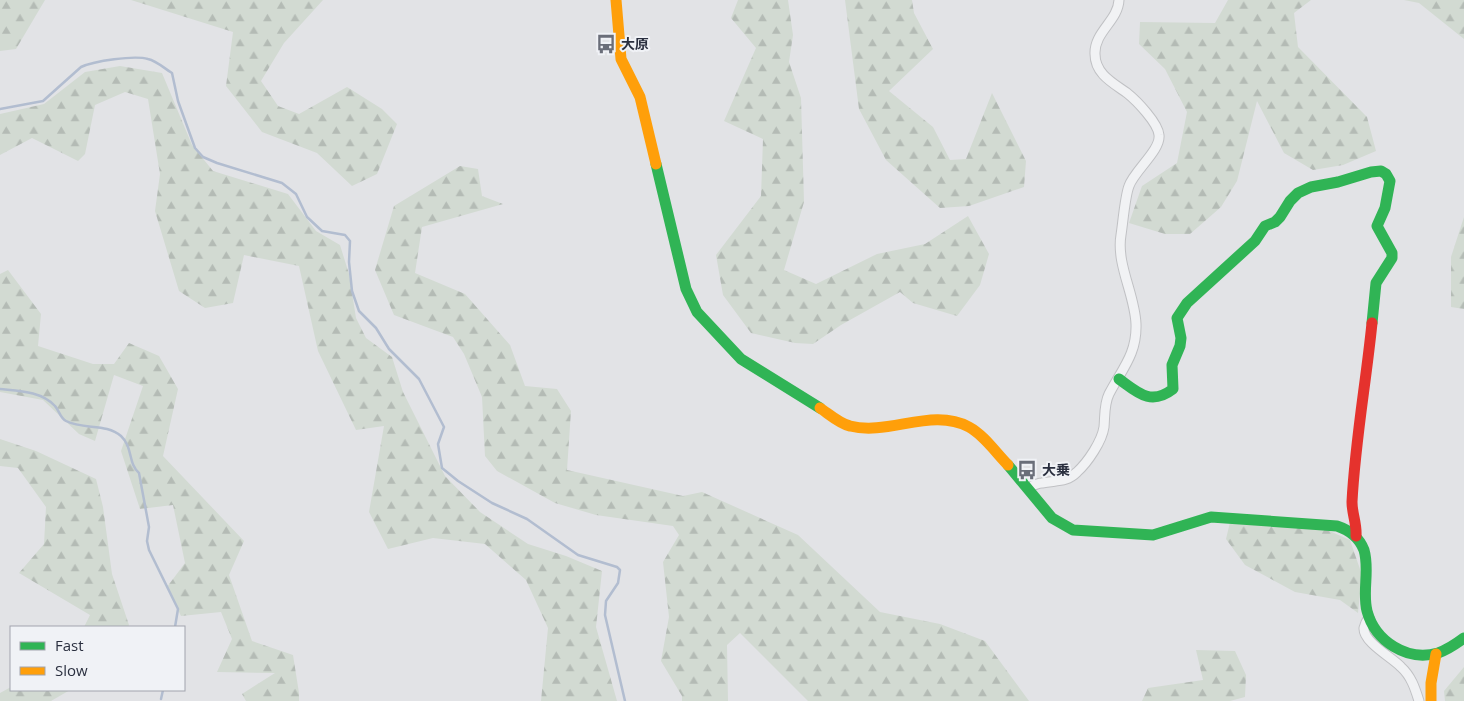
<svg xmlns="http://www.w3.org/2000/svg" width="1464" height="701" font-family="'Open Sans','Noto Sans JP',sans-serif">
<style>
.forest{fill:url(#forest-firs)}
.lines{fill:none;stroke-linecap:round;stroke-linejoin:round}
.stream{stroke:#b2bdd0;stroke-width:2.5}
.street-casing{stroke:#c0c1c4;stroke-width:11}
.street{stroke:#f1f2f4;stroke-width:9}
.fast{stroke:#30b455;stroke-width:11}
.slow{stroke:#ff9f0a;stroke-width:11}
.jam{stroke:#e5322d;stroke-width:11}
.labels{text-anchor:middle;stroke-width:4;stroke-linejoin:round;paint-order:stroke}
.poi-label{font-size:14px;font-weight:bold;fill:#2a2f3f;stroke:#f0f2f6;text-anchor:start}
</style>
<defs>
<pattern id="forest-firs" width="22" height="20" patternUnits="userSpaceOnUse" patternTransform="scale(1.25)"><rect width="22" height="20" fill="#d2dad2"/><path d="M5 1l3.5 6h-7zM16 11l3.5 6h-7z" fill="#b4bbb5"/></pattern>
</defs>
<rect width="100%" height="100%" fill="#e2e3e6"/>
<g class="forest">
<polygon points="0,0 45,0 16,49 0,51"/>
<polygon points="131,0 323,0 284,43 261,81 278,106 299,114 347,87 382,109 397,124 377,174 352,186 317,153 262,132 226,86 233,32"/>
<polygon points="738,0 788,0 793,35 789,62 801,98 804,202 784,270 816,284 877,254 925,244 968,216 989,254 980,285 957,316 913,303 900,292 841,325 813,344 795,343 751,333 723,295 716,255 761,196 763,139 724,121 756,48 731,18"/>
<polygon points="845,0 912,0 914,13 933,49 889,91 933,127 950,160 966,159 992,93 1026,161 1024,187 969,206 940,208 886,160 859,109"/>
<polygon points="1228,0 1311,0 1294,13 1298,47 1367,117 1376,151 1343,165 1313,170 1284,153 1257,101 1237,181 1221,207 1190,234 1165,234 1129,223 1142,186 1177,163 1187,112 1165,69 1139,44 1140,22 1215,23"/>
<polygon points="1404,0 1464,0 1464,39 1419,3"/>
<polygon points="120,66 162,73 192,145 213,171 288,194 316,231 340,245 349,274 356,318 366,338 392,357 403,392 445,476 480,512 528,544 566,556 602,571 596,627 617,701 541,701 548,628 526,580 485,544 433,538 388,549 369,512 384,426 356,430 318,351 299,266 244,255 233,303 205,308 179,291 155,211 160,174 148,99 125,92 95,105 85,154 78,161 32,138 0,155 0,114 44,104 85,72"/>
<polygon points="460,166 478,169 482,196 503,204 422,227 415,273 465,294 510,345 525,386 557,389 571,411 567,470 683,496 702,492 798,535 880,612 940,624 985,641 1029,701 808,701 740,633 727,645 728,701 682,701 682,696 661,661 669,617 663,562 679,535 673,526 596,515 555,503 497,471 485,456 482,397 464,354 453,337 394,315 375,270 394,206"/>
<polygon points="1464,217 1464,309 1451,307 1451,257"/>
<polygon points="8,270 41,314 38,346 93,364 114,364 129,343 159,356 178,389 163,456 244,541 229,575 252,641 293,655 299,693 299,701 246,701 242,694 275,673 217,672 232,639 221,612 181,616 167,587 185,563 173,505 140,509 121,451 143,386 114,375 95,441 79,434 43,400 0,392 0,274"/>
<polygon points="0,439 36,451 96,479 103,507 112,574 129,625 128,627 84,627 90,615 19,573 44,544 46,507 18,468 0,466"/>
<polygon points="1231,518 1318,526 1350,540 1362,575 1358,613 1340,600 1295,592 1245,565 1226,539"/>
<polygon points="1196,650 1235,651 1246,675 1245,697 1230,701 1142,701 1148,688 1203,680"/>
<polygon points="1464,667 1464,701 1445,701 1444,691"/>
<polygon points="11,687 11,690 70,690 51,701 0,701 0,693"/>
</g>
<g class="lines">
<g class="stream">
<path d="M0 109 43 101 81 67C94 61 134 55 148 59 157 61 165 69 172 73L178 101 195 148 203 157 217 163 282 183 296 194 307 217 322 231 345 235 350 241 349 262 352 291 359 311 376 328 389 349 419 379 444 427 438 444 442 468 458 481 492 503 527 519 578 555 617 567 620 570 618 583 606 601 605 615 625 701"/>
<path d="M0 389C18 391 41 391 55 406 59 410 60 418 66 421 84 430 106 423 121 436 133 447 128 464 139 473L149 527 147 541 149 550 178 609 175 627"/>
<polyline points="161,699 163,690"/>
</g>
<defs>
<g id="street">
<path d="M1028 488C1032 486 1037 483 1042 483 1056 480 1066 483 1077 472 1088 462 1102 441 1104 427 1105 416 1104 404 1109 394 1122 369 1137 354 1136 324 1135 295 1116 264 1121 235 1123 222 1125 196 1129 186 1134 171 1161 150 1159 135 1158 123 1137 101 1127 93 1113 83 1095 74 1095 54 1094 32 1118 21 1119 0"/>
<path d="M1369 617C1367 620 1365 624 1364 628 1363 642 1393 658 1401 667 1411 676 1415 688 1419 701"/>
</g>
</defs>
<use href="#street" class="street-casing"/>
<use href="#street" class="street"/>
<g class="fast">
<polyline points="656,164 686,289 697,312 741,359 820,408"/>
<path d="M1119 379C1138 393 1151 406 1173 389L1172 365 1180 346 1181 338 1177 318 1187 303 1255 241 1265 226 1275 222 1280 217 1290 201 1298 193 1311 187 1338 182 1371 172 1381 171 1386 174 1390 181 1385 208 1377 226 1392 253V258L1376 283 1372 323"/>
<path d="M1008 465 1052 518 1073 530 1153 535 1211 517 1337 526C1349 530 1359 537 1364 550 1370 570 1362 591 1367 611 1375 641 1407 662 1438 653 1447 650 1456 644 1464 638"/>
</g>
<g class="slow">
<polyline points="616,0 621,59 640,97 656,164"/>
<path d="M820 408C829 414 840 424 850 426 889 436 932 407 969 427 984 435 996 453 1008 465"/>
<polyline points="1431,701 1431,683 1436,654"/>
</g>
<path class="jam" d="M1356 536C1357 524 1352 514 1352 502 1355 442 1366 383 1372 323"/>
</g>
<defs>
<symbol id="bus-bare" viewBox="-9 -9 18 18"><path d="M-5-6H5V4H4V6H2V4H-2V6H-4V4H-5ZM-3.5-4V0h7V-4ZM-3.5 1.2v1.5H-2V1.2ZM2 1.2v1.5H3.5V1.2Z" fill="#6a6e79" stroke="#f0f2f6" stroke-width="2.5" paint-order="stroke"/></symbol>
</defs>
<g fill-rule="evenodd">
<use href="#bus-bare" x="592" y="30" width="28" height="28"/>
<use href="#bus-bare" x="1013" y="456" width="28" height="28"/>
</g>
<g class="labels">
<g class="poi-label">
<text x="621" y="49">大原</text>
<text x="1042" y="475">大乗</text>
</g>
</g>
<rect x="10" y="626" width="175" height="65" fill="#f0f2f6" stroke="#a1a4ad"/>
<rect x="20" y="642" width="25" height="8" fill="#30b455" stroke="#a1a4ad"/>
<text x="55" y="651" font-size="15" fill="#2a2f3f">Fast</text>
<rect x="20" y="667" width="25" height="8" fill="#ff9f0a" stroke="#a1a4ad"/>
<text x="55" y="676" font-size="15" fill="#2a2f3f">Slow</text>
</svg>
